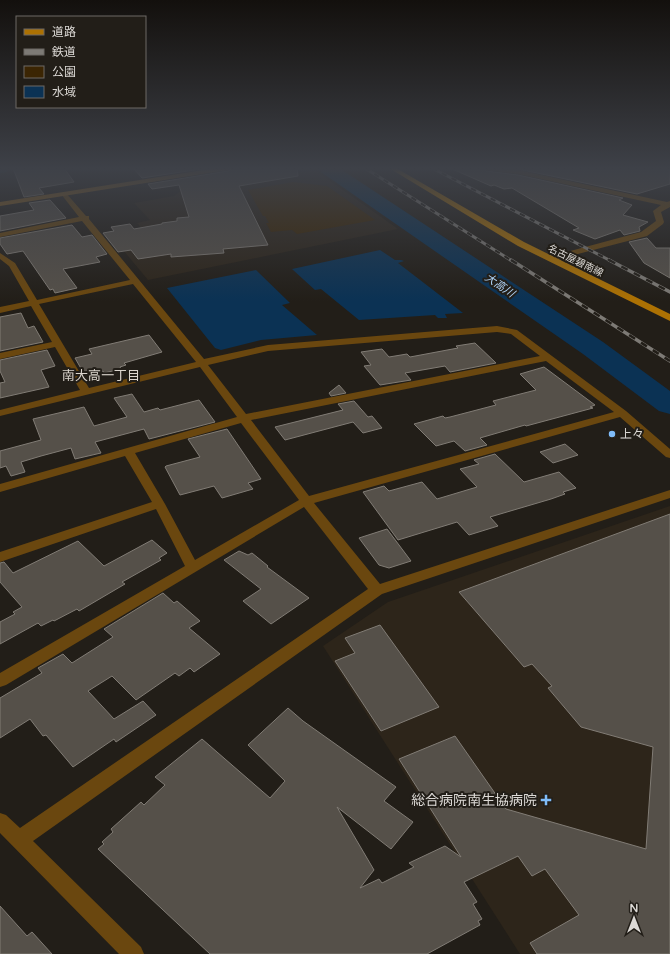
<svg xmlns="http://www.w3.org/2000/svg" width="670" height="954" font-family="'Varela Round','Noto Sans JP',sans-serif">
<style>
.built{fill:#2d251a}
.green{fill:#3b2503}
.water{fill:#0b3254}
.lines{fill:none;stroke-linecap:round;stroke-linejoin:round}
.river{fill:#0b3254;fill-rule:evenodd}
.building{fill:#555049;stroke:#817c75}
.street{fill:#6a470f;fill-rule:evenodd}
.secondary{fill:#8d601a;fill-rule:evenodd}
.primary{fill:#ac7103;fill-rule:evenodd}
.rail-far1-casing{stroke:#7d7a75;stroke-width:3}
.rail-casing{stroke:#7d7a75;stroke-width:3.5}
.rail-far1{stroke:#221e18;stroke-width:2;stroke-dasharray:5.5;stroke-linecap:butt}
.rail{stroke:#221e18;stroke-width:2.5;stroke-dasharray:7;stroke-linecap:butt}
.poi-dot{fill:#80bdfa;stroke:#221e18;stroke-width:1.5}
.labels{text-anchor:middle;stroke-width:4;stroke-linejoin:round;paint-order:stroke}
.far-street-label{font-size:10px;fill:#dcd9d5;stroke:#221e18}
.far-water-label{font-size:11px;font-style:italic;fill:#add0f3;stroke:#221e18}
.poi-label{font-size:12px;fill:#dcd9d5;stroke:#221e18;text-anchor:start}
.neighbourhood-label{font-size:13px;fill:#dcd6ce;stroke:#221e18}
.near-poi-label{font-size:14px;fill:#dcd9d5;stroke:#221e18;text-anchor:end}
</style>
<rect width="100%" height="100%" fill="#221e18"/>
<g class="built">
<polygon points="315,170 398,229 148,280 118,244 147,234 137,223 150,220 134,203 174,196 192,183 281,176"/>
<polygon points="670,506 670,954 520,954 323,646 388,602"/>
</g>
<polygon class="green" points="293,182 327,186 375,220 297,234 292,230 271,232 266,223 269,223 265,216 263,216 248,190"/>
<g class="water">
<polygon points="380,250 395,260 401,260 404,261 398,263 463,313 445,314 447,318 438,318 435,315 359,320 321,289 315,290 292,269"/>
<polygon points="256,270 290,303 282,305 317,335 261,340 221,350 215,348 167,288"/>
</g>
<g class="lines">
<g class="river">
<polygon points="0,168 10,168 7,172 0,173"/>
<polygon points="318,168 339,168 603,342 670,391 670,414 659,411 583,354 321,172"/>
</g>
</g>
<g class="building">
<polygon points="13,168 64,168 74,182 39,188 44,194 24,197"/>
<polygon points="133,168 207,168 142,178"/>
<polygon points="232,168 297,168 298,176 239,186 268,245 223,249 224,253 171,257 171,254 138,259 131,250 118,252 103,233 114,231 111,227 130,224 134,229 162,224 162,223 177,221 177,218 189,217 179,185 152,189 148,184 228,171"/>
<polygon points="450,168 482,168 486,171 518,175 623,198 619,200 632,205 623,215 648,222 639,227 640,231 624,235 620,230 595,239 573,230 579,228 512,188 504,189 494,185 491,186"/>
<polygon points="508,168 670,168 670,184 637,194 518,169"/>
<polygon points="50,200 66,218 0,231 0,216 34,210 29,203"/>
<polygon points="72,225 82,237 92,235 107,254 96,257 100,262 63,269 77,288 55,293 53,289 50,290 23,251 7,254 0,244 0,238"/>
<polygon points="647,238 656,248 670,248 670,278 644,263 629,242"/>
<polygon points="21,313 28,328 34,326 43,342 0,351 0,317"/>
<polygon points="149,335 162,352 124,363 126,365 120,367 121,369 104,373 103,371 98,373 96,369 83,372 75,358 92,354 89,349"/>
<polygon points="475,343 496,363 450,372 445,366 405,373 411,380 380,385 364,366 371,365 361,352 382,349 389,357 407,354 410,357 458,348 456,346"/>
<polygon points="47,350 55,366 41,370 49,387 0,398 0,383 5,382 0,371 0,360"/>
<polygon points="544,367 595,405 590,407 593,408 526,426 525,425 480,438 487,445 465,451 454,441 436,446 414,424 443,416 445,418 450,417 496,405 493,401 536,390 520,374"/>
<polygon points="339,385 346,393 331,396 329,393"/>
<polygon points="132,394 144,412 158,408 160,410 199,400 215,422 149,439 144,429 95,442 101,453 75,459 71,448 41,456 21,462 25,472 11,476 6,466 0,468 0,451 41,440 33,419 84,407 94,426 127,417 114,398"/>
<polygon points="354,401 368,417 372,416 382,428 363,433 353,422 285,440 275,427 343,410 338,404"/>
<polygon points="227,429 261,479 248,483 253,489 222,498 214,486 180,495 165,467 166,466 200,457 188,439"/>
<polygon points="565,444 578,455 553,463 540,452"/>
<polygon points="495,454 524,482 559,472 576,488 563,492 565,494 551,499 490,517 498,526 469,535 457,522 398,540 363,492 384,486 389,491 422,482 437,499 477,487 460,469 479,464 474,460"/>
<polygon points="670,514 670,954 537,954 530,943 579,915 545,869 532,876 518,856 464,882 477,902 473,904 482,919 478,921 480,925 427,954 210,954 98,849 104,844 102,842 113,832 111,829 141,802 144,805 165,785 155,777 202,739 270,798 285,781 248,745 288,708 303,721 396,787 384,801 413,822 391,849 337,807 374,870 360,888 379,879 382,883 414,867 409,863 445,846 461,857 399,759 455,736 506,809 646,849 653,747 581,727 548,688 552,686 532,664 524,667 459,592"/>
<polygon points="387,529 411,561 389,568 379,565 359,538"/>
<polygon points="152,540 167,553 159,558 161,560 122,582 125,584 79,611 77,609 54,621 53,620 41,626 38,623 0,644 0,622 15,614 13,612 22,607 0,582 0,563 4,562 13,573 78,541 104,566"/>
<polygon points="239,551 248,555 252,553 268,566 267,567 309,598 271,624 243,601 261,589 224,560"/>
<polygon points="163,593 174,603 177,601 200,621 189,628 220,654 194,672 190,668 179,676 175,673 136,700 112,676 88,691 114,719 143,701 156,715 116,742 114,739 73,767 46,735 43,736 30,719 0,738 0,698 42,673 38,668 63,654 72,663 113,637 104,629"/>
<polygon points="380,625 439,707 381,731 335,661 355,653 345,638"/>
<polygon points="0,906 27,936 32,932 52,954 0,954"/>
</g>
<g class="lines">
<g class="street">
<polygon points="483,168 518,170 667,202 670,201 670,207 661,212 664,222 663,224 647,236 551,261 548,261 548,257 641,232 656,221 653,211 661,205 518,174 486,170"/>
<path d="M64 192 66 193 86 216H89V219L204 359 268 345 497 326 517 330 626 411 670 449V458L666 457 620 417 314 503 380 584 670 490V498L382 594 33 841 141 947 144 954H119L0 833V813L6 815 20 828 368 589 304 507 6 685 0 687V673L185 566 156 509 0 562V552L152 502 125 456 0 492V484L237 417 200 367 0 416V410L80 390 55 347 0 359V353L52 342 31 306 0 313V307L29 301 9 266 0 259V253L15 263 37 300 130 280 82 221 0 237V233L79 217 61 194ZM133 284 196 362 89 388 39 304ZM497 332 511 334 540 356 246 414 208 365 268 351ZM546 361 614 412 309 496 251 420ZM241 423 299 500 195 560 165 504 135 453Z"/>
</g>
<polygon class="secondary" points="216,168 231,168 228,170 0,206 0,202"/>
<polygon class="primary" points="389,168 396,168 524,242 670,314 670,321 518,246"/>
<defs>
<g id="rail-far1">
<polyline points="365,168 512,261"/>
<polyline points="432,168 611,261"/>
</g>
<g id="rail">
<polyline points="511,260 670,361"/>
<polyline points="609,260 670,292"/>
</g>
</defs>
<use href="#rail-far1" class="rail-far1-casing"/>
<use href="#rail" class="rail-casing"/>
<use href="#rail-far1" class="rail-far1"/>
<use href="#rail" class="rail"/>
</g>
<linearGradient id="sky" x2="0" y2="1"><stop stop-color="#13100d"/><stop offset="0.56" stop-color="#3e4148"/><stop offset="1" stop-color="#3e4148" stop-opacity="0"/></linearGradient>
<rect width="670" height="301" fill="url(#sky)"/>
<g class="poi-dot">
<circle cx="612" cy="434" r="4"/>
<path d="M544 794h4v4h4v4h-4v4h-4v-4h-4v-4h4z"/>
</g>
<g class="labels">
<g class="far-street-label">
<text transform="translate(576 260) rotate(26)" y="4">名古屋碧南線</text>
</g>
<g class="far-water-label">
<text transform="translate(500 285) rotate(34)" y="4">大高川</text>
</g>
<g class="poi-label">
<text x="620" y="438">上々</text>
</g>
<g class="neighbourhood-label">
<text x="101" y="380">南大高一丁目</text>
</g>
<g class="near-poi-label">
<text x="537" y="805">総合病院南生協病院</text>
</g>
</g>
<rect x="16" y="16" width="130" height="92" fill="#221e18" stroke="#6c6964"/>
<rect x="24" y="29" width="20" height="6" fill="#ac7103" stroke="#6c6964"/>
<text x="52" y="36" font-size="12" fill="#dcd9d5">道路</text>
<rect x="24" y="49" width="20" height="6" fill="#7d7a75" stroke="#6c6964"/>
<text x="52" y="56" font-size="12" fill="#dcd9d5">鉄道</text>
<rect x="24" y="66" width="20" height="12" fill="#3b2503" stroke="#6c6964"/>
<text x="52" y="76" font-size="12" fill="#dcd9d5">公園</text>
<rect x="24" y="86" width="20" height="12" fill="#0b3254" stroke="#6c6964"/>
<text x="52" y="96" font-size="12" fill="#dcd9d5">水域</text>
<g transform="translate(634 918)" stroke="#221e18" stroke-width="3" paint-order="stroke">
<path d="M0-3L7 15L0 10L-7 15Z" fill="#dcd9d5"/>
<text y="-6" font-size="11" font-weight="bold" text-anchor="middle" fill="#dcd9d5">N</text>
</g>
</svg>
